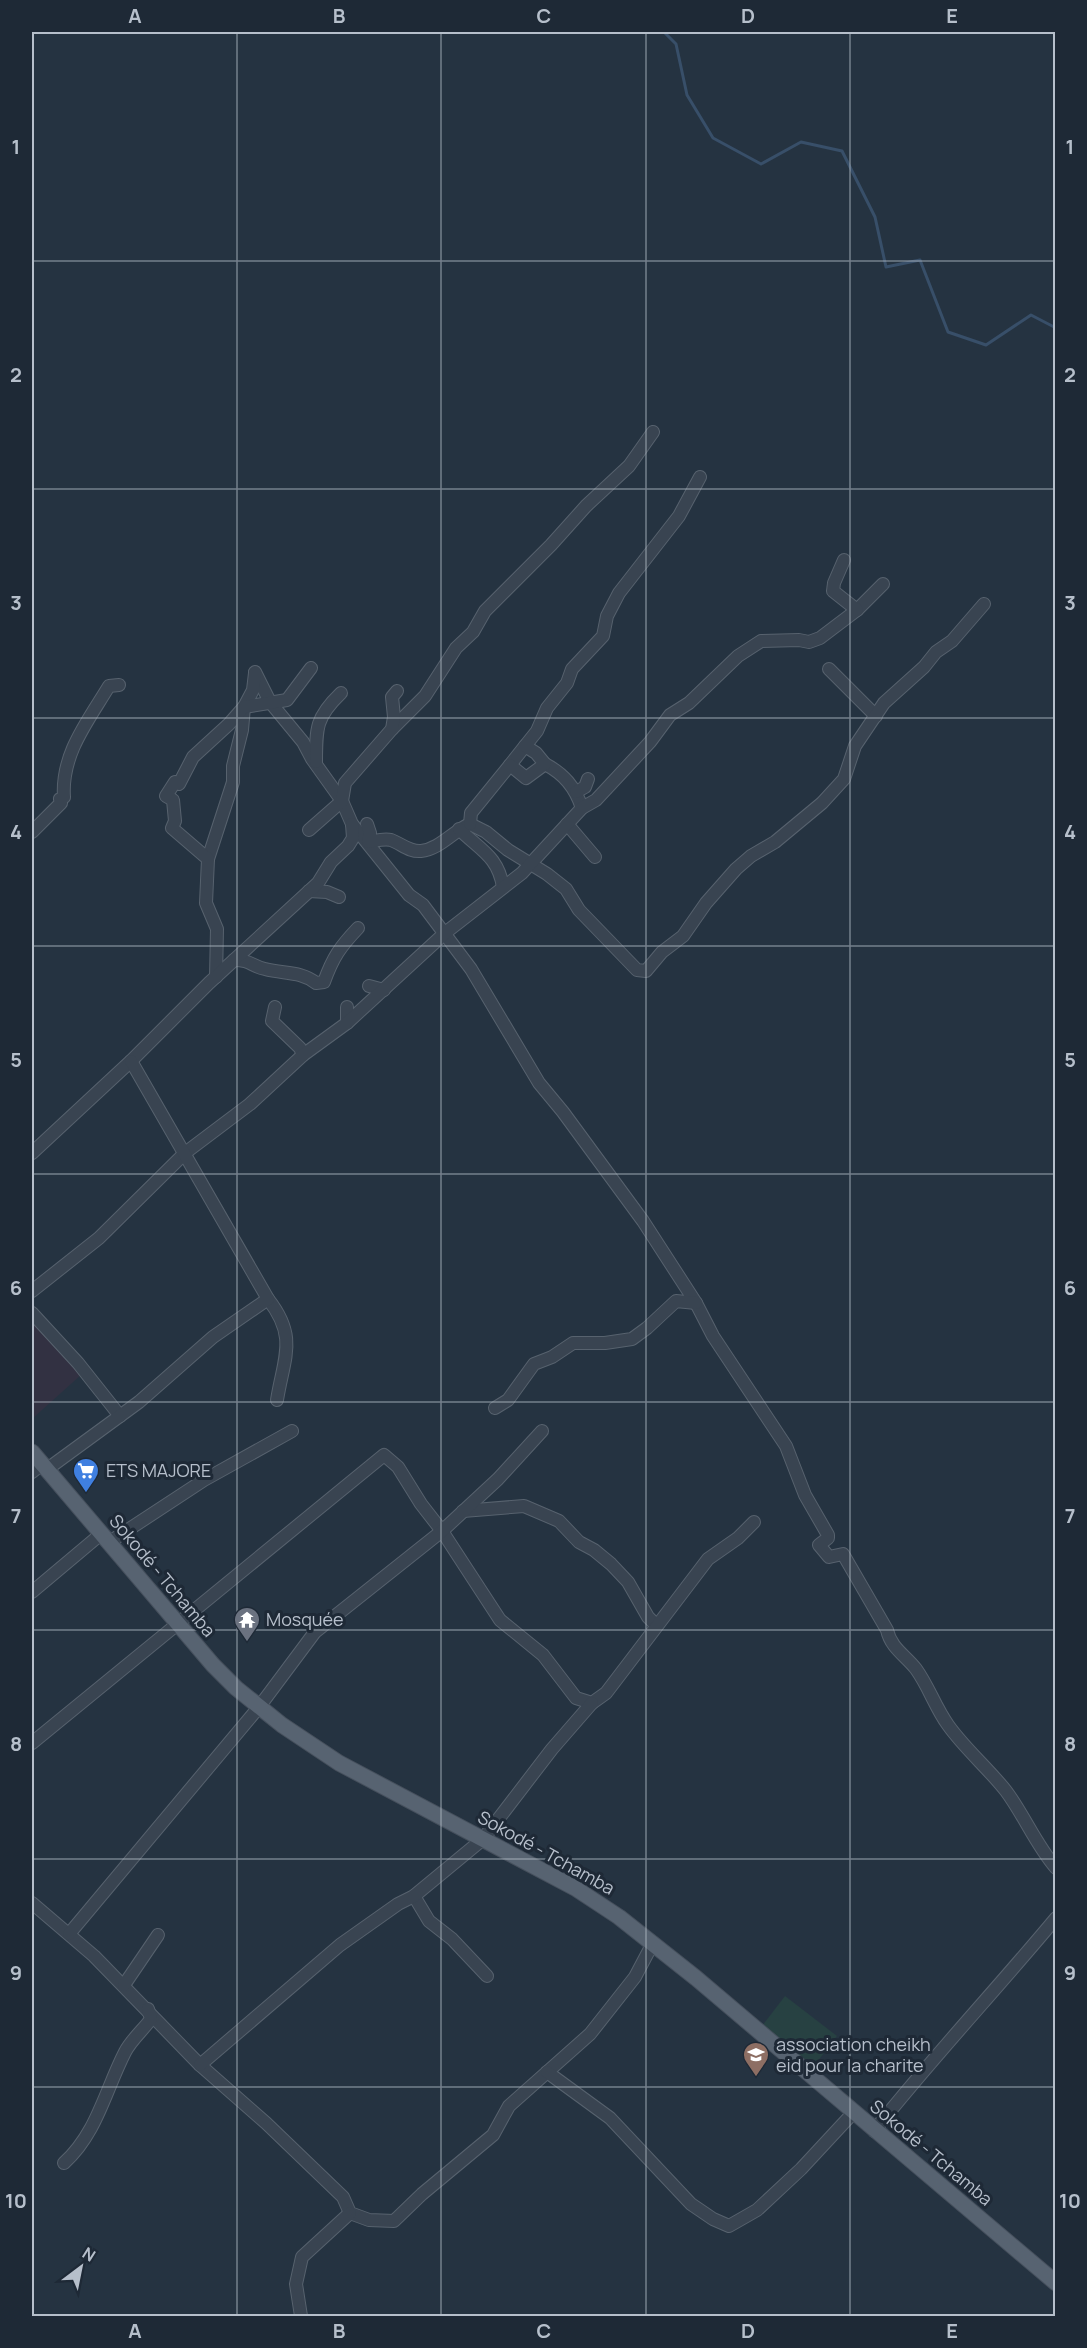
<svg xmlns="http://www.w3.org/2000/svg" width="1087" height="2348" font-family="Manrope,sans-serif">
<style>
.medical{fill:#323142}
.green{fill:#274142}
.lines{fill:none;stroke-linecap:round;stroke-linejoin:round}
.stream{stroke:#384f69;stroke-width:3}
.minor-casing{stroke:#57626e;stroke-width:14}
.major-casing{stroke:#46505d;stroke-width:17}
.minor{stroke:#394451;stroke-width:12}
.major{stroke:#576371;stroke-width:15}
.grid{fill:none;stroke:#b6bfcb;stroke-width:1.5;stroke-opacity:0.55}
.labels{text-anchor:middle;stroke-width:6;stroke-linejoin:round;paint-order:stroke}
.poi-label{font-size:18px;fill:#b6bfcb;stroke:#1e2936;text-anchor:start}
.street-label{font-size:18px;fill:#b6bfcb;stroke:#1e2936}
.neatline{fill:none;stroke:#b6bfcb;stroke-width:2}
.grid-label{font-size:20px;text-anchor:middle;font-weight:bold;fill:#b6bfcb}
</style>
<rect width="100%" height="100%" fill="#253341"/>
<polygon class="medical" points="32,1318 82,1374 32,1419"/>
<polygon class="green" points="785,1996 837,2036 814,2066 762,2026"/>
<g class="lines">
<polyline class="stream" points="664,32 676,44 687,95 713,138 761,164 801,142 842,151 875,217 886,267 920,260 948,332 986,345 1031,315 1056,328"/>
<defs>
<g id="minor">
<polyline points="857,610 883,584"/>
<polyline points="829,669 876,716"/>
<path d="M255 672 270 702 303 742 312 759 342 801 352 824 409 895 423 905 471 969 539 1083 563 1112 643 1221 696 1303 713 1336 786 1446 805 1495 828 1535V1538L819 1545 829 1557 843 1554 887 1630C891 1648 905 1655 916 1669 929 1687 935 1707 948 1725 965 1749 988 1768 1006 1791 1024 1815 1036 1845 1056 1868"/>
<polyline points="392,729 425,696 456,648 473,632 485,611 551,545 586,506 629,466 653,432"/>
<path d="M316 762C316 727 316 717 341 693"/>
<path d="M545 764C564 774 575 787 582 808"/>
<polyline points="510,765 525,746"/>
<polyline points="576,792 585,787 588,779"/>
<path d="M367 824 370 833 368 842C375 841 384 838 391 840 402 844 409 852 421 851 440 849 453 831 470 824L486 832 508 850 547 874 566 889 579 910 637 970 646 971 662 952 683 936 706 903 736 869 751 856 775 842 822 803 844 779 855 746 884 703 924 667 936 652 952 641 984 604"/>
<polyline points="470,824 471,813 510,765 526,778 545,764 536,753 525,746 537,731 547,708 567,683 572,669 603,636 607,616 619,593 679,516 700,477"/>
<polyline points="567,824 595,857"/>
<path d="M459 829C480 850 498 856 503 887"/>
<polyline points="309,830 342,801 345,783 392,729 394,717 392,697 397,691"/>
<path d="M32 832 61 803 60 799 64 797C61 754 88 721 109 686L119 685"/>
<polyline points="208,859 233,782 233,766 242,730 244,707 253,690 255,673"/>
<polyline points="309,891 327,892 339,897"/>
<path d="M234 960C251 960 251 966 265 969 284 974 301 971 316 983L324 982C333 957 340 947 358 928"/>
<polyline points="216,977 217,929 206,903 208,859 172,828 175,821 173,800 166,796 175,782 179,784 193,757 229,724 244,707 287,700 311,668"/>
<polyline points="369,986 384,990"/>
<polyline points="275,1007 272,1021 300,1048 303,1055"/>
<polyline points="347,1007 347,1023"/>
<polyline points="32,1153 131,1061 209,983 318,883 331,862 348,846 353,838 352,824"/>
<polyline points="32,1291 99,1238 185,1153 250,1104 303,1055 347,1023 445,933 522,873 582,808 596,800 650,742 670,715 689,703 738,656 761,641 799,640 809,642 820,638 857,610 833,591 834,583 844,560"/>
<path d="M268 1299C298 1337 284 1357 277 1400"/>
<polyline points="32,1313 78,1363 120,1416"/>
<polyline points="495,1408 508,1400 534,1364 552,1357 573,1343 605,1343 632,1339 647,1328 676,1301 696,1303"/>
<polyline points="46,1470 139,1402 213,1337 268,1299 131,1061"/>
<polyline points="32,1472 42,1464"/>
<polyline points="463,1511 524,1506 559,1521 579,1542 594,1550 611,1564 628,1582 648,1617 656,1625"/>
<polyline points="108,1543 204,1480 292,1431"/>
<polyline points="32,1592 101,1534"/>
<polyline points="32,1743 384,1455 398,1467 421,1504 442,1531 500,1620 543,1655 576,1698 592,1703 606,1693 708,1559 738,1538 754,1522"/>
<polyline points="414,1896 429,1921 452,1939 487,1976"/>
<polyline points="32,1903 94,1956 200,2065 266,2123 343,2197 350,2213 369,2220 394,2221 422,2194 493,2135 509,2106 590,2034 635,1977 653,1943"/>
<polyline points="69,1934 259,1707 315,1632 442,1531 498,1479 542,1431"/>
<polyline points="124,1985 158,1935"/>
<polyline points="200,2065 340,1945 398,1904 414,1896 483,1839 552,1749 592,1703"/>
<polyline points="547,2072 610,2118 691,2204 713,2219 729,2226 757,2210 801,2169 853,2113"/>
<path d="M874 2131C932 2058 996 1990 1056 1918"/>
<path d="M64 2163C97 2133 105 2091 125 2052 131 2040 143 2030 151 2019L148 2009"/>
<polyline points="301,2316 296,2284 302,2257 350,2213"/>
</g>
<polyline id="major" points="32,1452 213,1665 236,1688 282,1725 339,1763 575,1888 619,1917 696,1978 1056,2283"/>
</defs>
<use href="#minor" class="minor-casing"/>
<use href="#major" class="major-casing"/>
<use href="#minor" class="minor"/>
<use href="#major" class="major"/>
</g>
<path class="grid" d="M237 32V2316M441 32V2316M646 32V2316M850 32V2316M32 261H1056M32 489H1056M32 718H1056M32 946H1056M32 1174H1056M32 1402H1056M32 1630H1056M32 1859H1056M32 2087H1056"/>
<defs>
<symbol id="supermarket-pin" viewBox="-11 -11 22 30"><path d="M0 17L-7.5 6A9.5 9.5 0 1 1 7.5 6Z" fill="#3f7fe0" stroke="#1e2936"/><path d="M-6-5.5h2.5l.6 2H6L4.5 2H-2.5L-4.4-4H-6ZM-1.5 3.2a1.3 1.3 0 1 0 .1 0ZM3 3.2a1.3 1.3 0 1 0 .1 0Z" fill="#fff"/></symbol>
<symbol id="temple-pin" viewBox="-11 -11 22 30"><path d="M0 17L-7.5 6A9.5 9.5 0 1 1 7.5 6Z" fill="#6b7280" stroke="#1e2936"/><path d="M0-6L5-2H3V0L6.5 2.5H4V6H1.5V3h-3V6H-4V2.5H-6.5L-3 0V-2H-5Z" fill="#fff"/></symbol>
<symbol id="school-pin" viewBox="-11 -11 22 30"><path d="M0 17L-7.5 6A9.5 9.5 0 1 1 7.5 6Z" fill="#8d6e63" stroke="#1e2936"/><path d="M0-5L7-2L0 1L-7-2ZM-4 1L0 2.5L4 1V4Q0 6-4 4Z" fill="#fff"/></symbol>
</defs>
<g fill-rule="evenodd">
<use href="#supermarket-pin" x="71" y="1456" width="30" height="40"/>
<use href="#temple-pin" x="232" y="1605" width="30" height="40"/>
<use href="#school-pin" x="741" y="2040" width="30" height="40"/>
</g>
<g class="labels">
<g class="poi-label">
<text x="106" y="1477">ETS MAJORE</text>
<text x="266" y="1626">Mosquée</text>
<text x="776" y="2051">association cheikh<tspan x="776" dy="21">eid pour la charite</tspan></text>
</g>
<g class="street-label">
<text transform="translate(162 1576) rotate(50)" y="6">Sokodé - Tchamba</text>
<text transform="translate(546 1853) rotate(29)" y="6">Sokodé - Tchamba</text>
<text transform="translate(931 2153) rotate(40)" y="6">Sokodé - Tchamba</text>
</g>
</g>
<rect width="1087" height="2348" fill="none" stroke="#1e2936" stroke-width="66"/>
<g transform="translate(81 2267) rotate(32)" stroke="#1e2936" stroke-width="4.5" paint-order="stroke">
<path d="M0-4.5L10 22L0 15L-10 22Z" fill="#b6bfcb"/>
<text y="-9" font-size="16" font-weight="bold" text-anchor="middle" fill="#b6bfcb">N</text>
</g>
<rect x="33" y="33" width="1021" height="2282" class="neatline"/>
<g class="grid-label">
<text x="135" y="23">A</text>
<text x="339" y="23">B</text>
<text x="544" y="23">C</text>
<text x="748" y="23">D</text>
<text x="952" y="23">E</text>
<text x="16" y="154">1</text>
<text x="1070" y="154">1</text>
<text x="16" y="382">2</text>
<text x="1070" y="382">2</text>
<text x="16" y="610">3</text>
<text x="1070" y="610">3</text>
<text x="16" y="839">4</text>
<text x="1070" y="839">4</text>
<text x="16" y="1067">5</text>
<text x="1070" y="1067">5</text>
<text x="16" y="1295">6</text>
<text x="1070" y="1295">6</text>
<text x="16" y="1523">7</text>
<text x="1070" y="1523">7</text>
<text x="16" y="1751">8</text>
<text x="1070" y="1751">8</text>
<text x="16" y="1980">9</text>
<text x="1070" y="1980">9</text>
<text x="16" y="2208">10</text>
<text x="1070" y="2208">10</text>
<text x="135" y="2338">A</text>
<text x="339" y="2338">B</text>
<text x="544" y="2338">C</text>
<text x="748" y="2338">D</text>
<text x="952" y="2338">E</text>
</g>
</svg>
